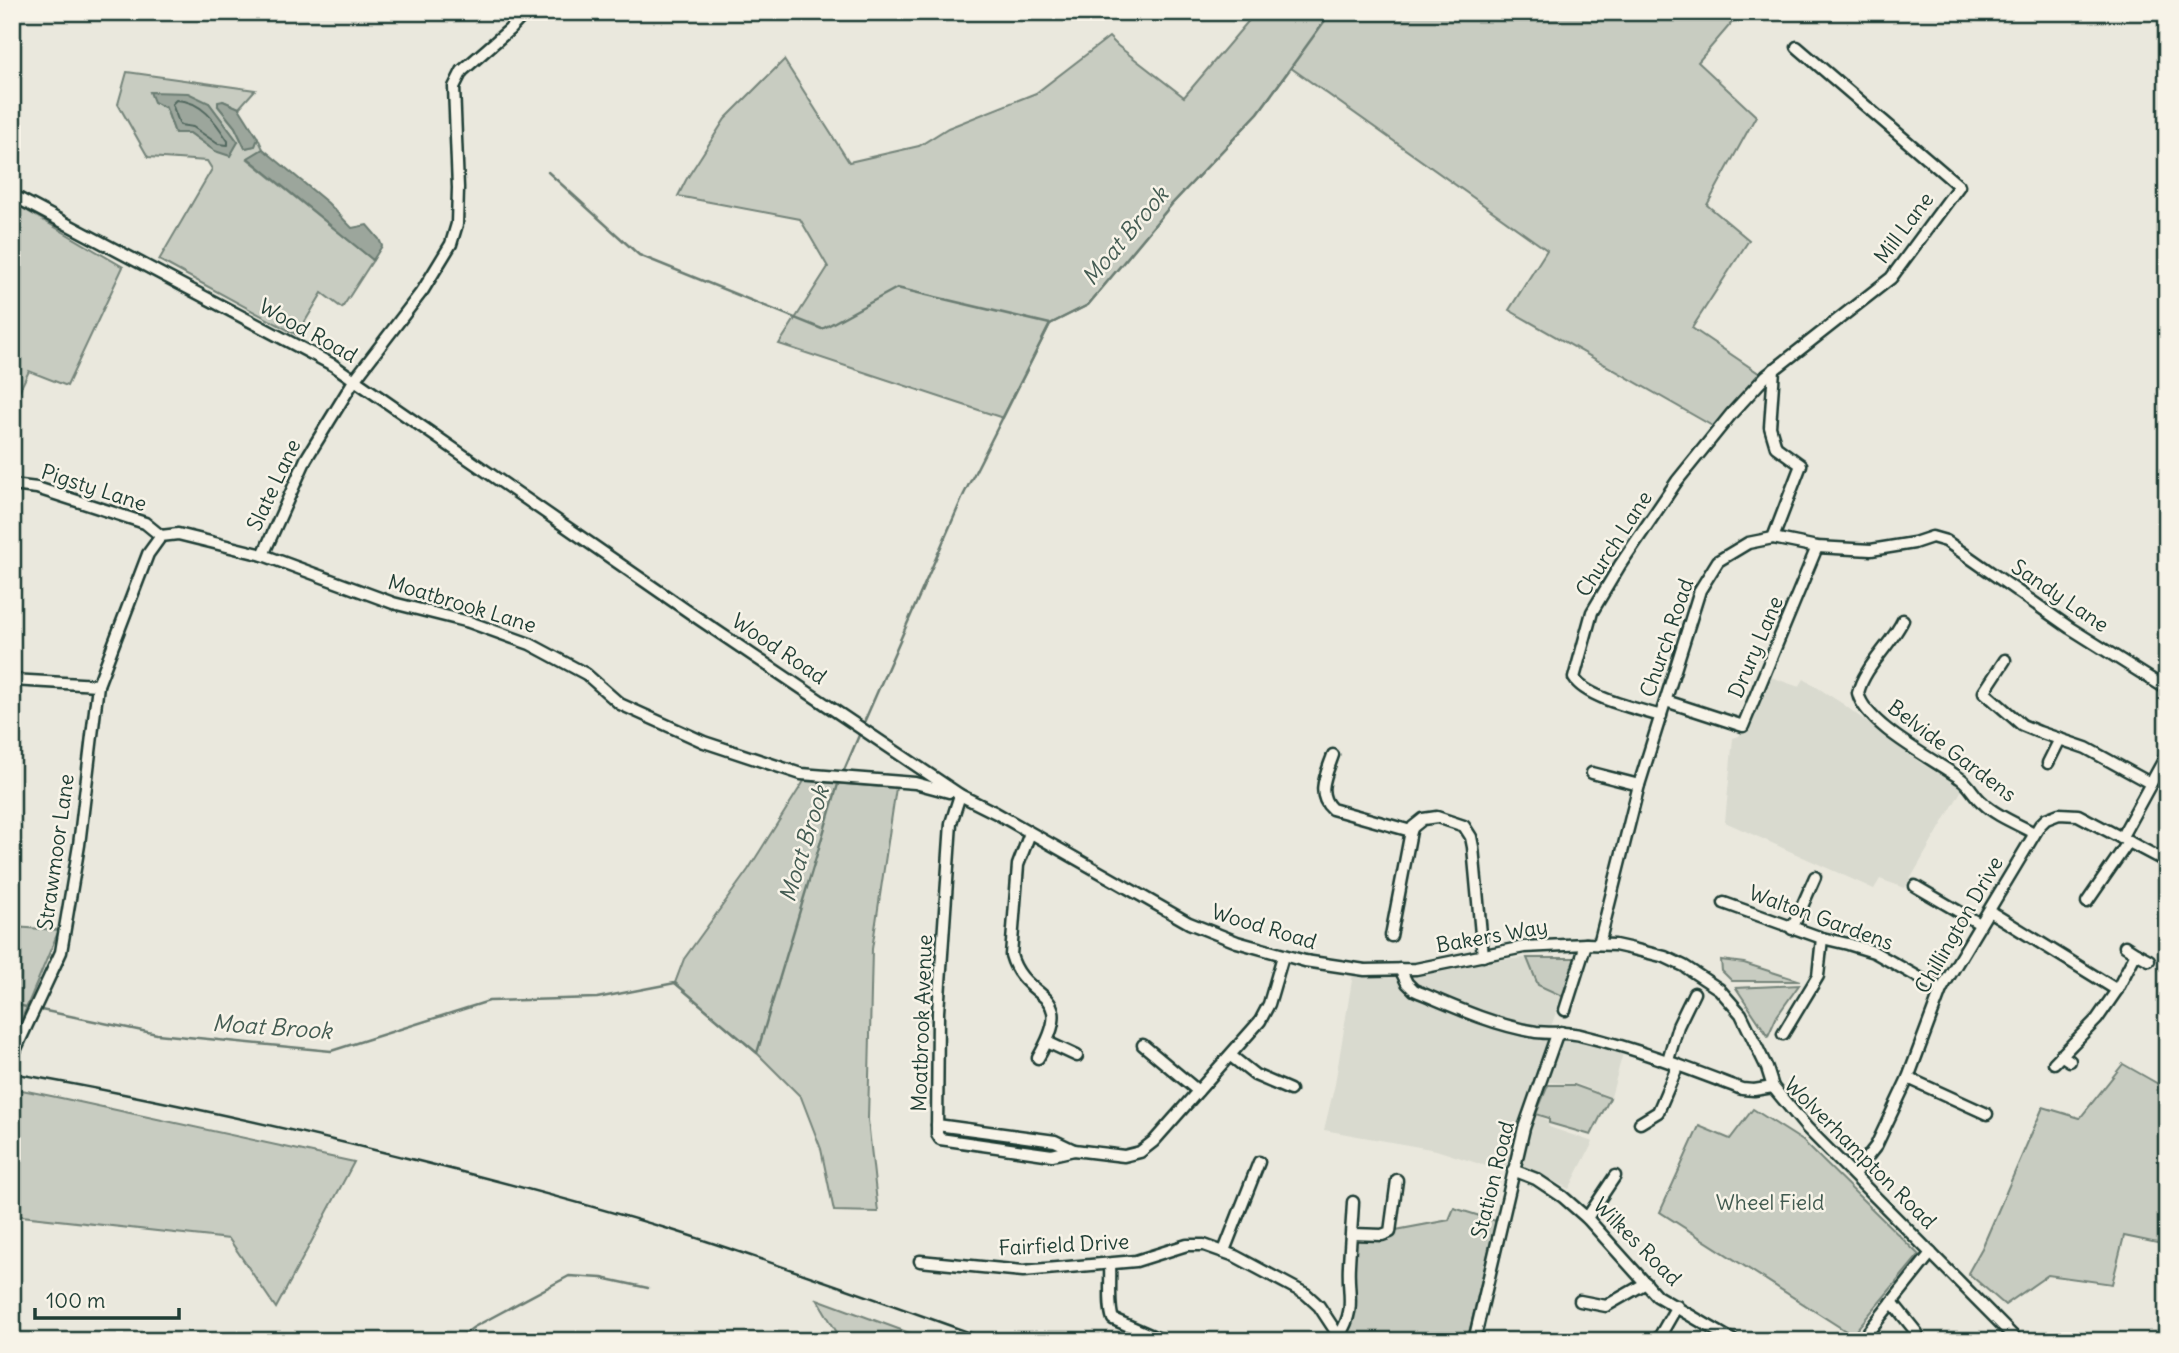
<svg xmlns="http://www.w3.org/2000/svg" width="2179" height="1353" font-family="Delius,sans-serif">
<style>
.built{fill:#d9dacf}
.green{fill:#c8ccc1;stroke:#74847a;stroke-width:2;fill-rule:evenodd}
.water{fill:#9ca69c;stroke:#6a7c72;stroke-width:2}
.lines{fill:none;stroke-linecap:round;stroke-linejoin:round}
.shore{stroke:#51675e;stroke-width:2}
.stream{stroke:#6a7c72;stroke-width:2.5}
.minor-casing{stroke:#1f3d34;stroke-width:15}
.minor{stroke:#f7f3e8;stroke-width:10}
.rail{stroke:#1f3d34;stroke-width:2.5}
.labels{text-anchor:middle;stroke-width:5;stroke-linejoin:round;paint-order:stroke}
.street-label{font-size:21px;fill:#1f3d34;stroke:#f7f3e8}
.park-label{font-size:21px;fill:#415a50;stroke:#f7f3e8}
.water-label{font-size:23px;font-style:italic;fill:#445c53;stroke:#f7f3e8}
</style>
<rect width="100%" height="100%" fill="#eae8dd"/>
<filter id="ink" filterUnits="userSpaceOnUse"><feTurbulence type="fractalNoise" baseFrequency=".0143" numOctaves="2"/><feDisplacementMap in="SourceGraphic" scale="14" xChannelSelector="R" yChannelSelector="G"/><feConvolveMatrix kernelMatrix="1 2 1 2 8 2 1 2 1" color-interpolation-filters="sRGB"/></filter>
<g filter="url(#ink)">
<g class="built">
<polygon points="1768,676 1799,687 1804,679 1843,704 1922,764 1963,788 1905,888 1880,879 1874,889 1725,822 1733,738 1739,736"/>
<polygon points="1527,958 1538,985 1562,996 1549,1032 1624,1049 1611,1097 1577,1084 1546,1082 1534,1113 1547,1120 1549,1127 1593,1142 1569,1189 1510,1159 1502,1171 1436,1150 1324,1130 1335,1084 1353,974 1418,973 1493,960"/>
</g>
<g class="green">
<polygon points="1256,12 1741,12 1698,62 1756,116 1707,205 1749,240 1692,328 1760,374 1733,403 1716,428 1509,310 1547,250 1291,68 1258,113 1172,204 1088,305 1050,324 1003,418 779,344 828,267 800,219 678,196 686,180 725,119 784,60 849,162 919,146 948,128 1036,93 1109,37 1118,46 1184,97"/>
<path d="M127 72 255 90 239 108 223 101 218 106 235 127 245 148 255 146 258 138 263 149 248 159 373 260 342 308 322 293 297 335 159 260 212 169 207 161 148 157 118 104ZM209 103 238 142 215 151 190 133H175L166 108Z"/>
<polygon points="12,202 123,267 67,386 29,371 12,406"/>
<polygon points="804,781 896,788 872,949 868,1120 878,1212 834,1211 821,1149 801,1097 757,1053 675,983 684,959 748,870"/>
<polygon points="12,927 59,930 12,1042"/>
<polygon points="1527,958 1576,958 1562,996 1538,985"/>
<polygon points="1721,960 1744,963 1800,981 1732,981 1722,971"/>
<polygon points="1799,985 1777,1016 1768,1036 1736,988"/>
<polygon points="2123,1064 2167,1089 2167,1245 2124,1236 2112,1284 2048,1275 2005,1305 1968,1273 1982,1248 2043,1107 2080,1118"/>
<polygon points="1548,1085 1574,1085 1610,1098 1591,1135 1549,1123 1549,1118 1536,1114"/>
<polygon points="12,1088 61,1098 354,1162 276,1308 229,1239 13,1215 14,1186 12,1182"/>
<polygon points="1753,1109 1803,1141 1919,1255 1852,1335 1660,1212 1699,1126 1730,1139"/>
<path d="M1454 1208 1496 1221 1467 1341H1349L1343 1333C1359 1304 1352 1301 1352 1272 1352 1260 1356 1248 1357 1237L1391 1236 1396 1230 1449 1220Z"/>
<polygon points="817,1299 931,1341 842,1341"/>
</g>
<g class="water">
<polygon points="150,92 188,93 209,103 238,142 230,156 215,151 190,133 175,133 166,108 154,102"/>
<polygon points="223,101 239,108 258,138 255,146 245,148 235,127 218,106 218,102"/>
<polygon points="263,149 328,203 352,228 367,225 379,239 382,246 373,260 248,158"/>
</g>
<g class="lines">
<path class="shore" d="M176 100C202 101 215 121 228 141V145L218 144 193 127 180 125 172 104Z"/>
<g class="stream">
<polyline points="548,172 639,255 822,329 897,288 1050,324"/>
<polyline points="862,727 964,494 1050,324 1088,305 1172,204 1258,113 1331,12"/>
<polyline points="842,775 860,733"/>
<polyline points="12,1004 157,1034 331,1051 489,1001 597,998 675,983 757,1053 839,781"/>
<polyline points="455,1341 474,1327 569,1276 602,1278 648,1288"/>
</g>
<defs>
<g id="minor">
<polyline points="12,195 333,365 699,619 960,795 996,813 1189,923 1237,942 1305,961 1365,970 1416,969 1524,947 1586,944 1615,945 1633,949 1665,957 1684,966 1719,989 1741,1014 1767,1068 1773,1087 1807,1128 2018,1341"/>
<polyline points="12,485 37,488 145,523 161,536"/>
<polyline points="161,536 178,534 263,555 393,603 469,622 530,644 586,674 620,704 704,742 801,774 915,783 949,792"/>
<polyline points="1773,538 1801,465 1776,447 1770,427 1774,369"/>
<polyline points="263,555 306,459 355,379 423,290 451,244 457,224 458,188 454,87 462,71 509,30 526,12"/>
<path d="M1903 620C1892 644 1864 667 1858 693 1865 725 1935 760 1961 779 1970 785 1974 796 1983 803 1996 816 2018 824 2034 833"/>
<polyline points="2005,660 1984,692 2022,725 2039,732 2086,748 2150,783"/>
<polyline points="12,680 98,685"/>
<polyline points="1666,701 1743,726 1817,547"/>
<path d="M1661 716C1638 709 1586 698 1574 678L1592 612 1620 565 1677 481 1732 413 1766 376 1891 278 1959 186 1797 47"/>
<path d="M1333 755C1327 773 1315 794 1332 809L1411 831 1413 827 1423 819 1437 817 1464 826 1471 837 1473 847 1483 956"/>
<polyline points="2048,763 2060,739"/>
<polyline points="1592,773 1639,785"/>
<polyline points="960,795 951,823 938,1012 937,1134 940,1139 1052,1155 1074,1150 1124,1156 1140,1152 1154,1141 1260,1021 1269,1004 1283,956"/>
<path d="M1030 833 1018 865 1011 955C1025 1005 1080 986 1038 1058"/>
<polyline points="2121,838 2167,754"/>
<polyline points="1915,886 1980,924"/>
<polyline points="2087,902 2129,841"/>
<polyline points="1724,903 1822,938 1848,944 1874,952 1941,990"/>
<polyline points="1989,911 2117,990"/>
<polyline points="1792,929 1815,877"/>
<polyline points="1391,936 1411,831"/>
<polyline points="1599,944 1639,785 1700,590 1718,561 1748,543 1773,538 1817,547 1871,550 1914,543 1932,537 1946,541 2070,628 2167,689"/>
<polyline points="2136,953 2149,960"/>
<path d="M1400 969 1407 983 1414 990C1454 1007 1493 1025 1536 1032 1552 1034 1568 1031 1584 1036 1638 1049 1689 1069 1742 1089L1754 1090 1773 1087"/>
<polyline points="1565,1010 1586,944"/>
<polyline points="1783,1034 1818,976 1822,938"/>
<polyline points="1047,1042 1077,1056"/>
<polyline points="1143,1045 1198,1091"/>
<polyline points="2061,1055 2070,1061"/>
<polyline points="1231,1056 1255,1075 1290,1090"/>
<polyline points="12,1057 61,952 79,845 98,685 148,554 161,536"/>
<polyline points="1668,1060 1678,1026 1694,993"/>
<polyline points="2054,1063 2097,1019 2117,990 2136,953 2125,946"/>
<polyline points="1908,1078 1987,1114"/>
<polyline points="1640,1123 1658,1112 1678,1065"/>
<polyline points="937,1125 1055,1141 1074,1150"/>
<polyline points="1513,1170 1536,1179 1563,1197 1587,1218 1657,1296 1734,1341"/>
<polyline points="1854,1174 1876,1146 1908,1078 1941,990 2040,825 2046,819 2059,814 2078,815 2167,862"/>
<polyline points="1587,1218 1615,1176"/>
<polyline points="1352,1234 1382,1235 1390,1232 1397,1180"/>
<polyline points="1224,1251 1259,1162"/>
<polyline points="920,1261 1023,1271 1136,1261 1187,1245 1204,1245 1235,1256 1306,1294 1319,1306 1342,1341"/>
<path d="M1110 1265C1111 1280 1108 1307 1113 1319L1164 1341"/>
<polyline points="1580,1301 1606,1306 1646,1283"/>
<polyline points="1892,1302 1917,1333"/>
<path d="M1339 1336C1357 1307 1347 1295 1349 1265 1350 1244 1352 1223 1353 1202"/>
<polyline points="1474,1341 1524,1128 1556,1037 1561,1032"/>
<polyline points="1657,1341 1677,1306"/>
<polyline points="1861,1341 1931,1253"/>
</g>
</defs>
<use href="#minor" class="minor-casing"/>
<use href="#minor" class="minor"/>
<path class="rail" d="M12 1073C127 1093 241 1118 354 1145 461 1171 567 1198 672 1230 780 1264 886 1303 993 1341"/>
</g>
</g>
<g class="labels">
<g class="street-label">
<text transform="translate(1904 228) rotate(-53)" y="7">Mill Lane</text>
<text transform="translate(308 331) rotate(29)" y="7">Wood Road</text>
<text transform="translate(274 485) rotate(-65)" y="7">Slate Lane</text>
<text transform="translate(94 488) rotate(18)" y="7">Pigsty Lane</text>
<text transform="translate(1614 544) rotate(-57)" y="7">Church Lane</text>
<text transform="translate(2060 596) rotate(34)" y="7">Sandy Lane</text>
<text transform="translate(462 604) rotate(17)" y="7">Moatbrook Lane</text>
<text transform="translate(1667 638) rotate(-71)" y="7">Church Road</text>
<text transform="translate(1756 647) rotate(-67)" y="7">Drury Lane</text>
<text transform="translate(779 649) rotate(34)" y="7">Wood Road</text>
<text transform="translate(1952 751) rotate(37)" y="7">Belvide Gardens</text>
<text transform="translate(56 852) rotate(-82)" y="7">Strawmoor Lane</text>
<text transform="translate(1821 918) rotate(20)" y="7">Walton Gardens</text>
<text transform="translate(1959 925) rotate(-60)" y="7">Chillington Drive</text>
<text transform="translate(1264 927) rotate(17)" y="7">Wood Road</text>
<text transform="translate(1492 936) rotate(-10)" y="7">Bakers Way</text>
<text transform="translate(922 1023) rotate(-88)" y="7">Moatbrook Avenue</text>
<text transform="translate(1860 1153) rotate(45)" y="7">Wolverhampton Road</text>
<text transform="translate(1493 1180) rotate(-76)" y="7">Station Road</text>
<text transform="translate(1637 1242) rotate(45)" y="7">Wilkes Road</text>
<text transform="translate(1064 1245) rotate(-3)" y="7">Fairfield Drive</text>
</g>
<g class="park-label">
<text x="1770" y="1210">Wheel Field</text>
</g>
<g class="water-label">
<text transform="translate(1125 236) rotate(-50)" y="8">Moat Brook</text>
<text transform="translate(804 844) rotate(-73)" y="8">Moat Brook</text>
<text transform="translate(272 1027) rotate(4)" y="8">Moat Brook</text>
</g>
</g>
<rect width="2179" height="1353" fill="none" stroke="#f7f3e8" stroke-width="42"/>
<rect x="21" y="21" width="2137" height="1311" fill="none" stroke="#1f3d34" stroke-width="2.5" filter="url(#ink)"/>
<path d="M35 1308v10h144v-10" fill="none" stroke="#1f3d34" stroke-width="3.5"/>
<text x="46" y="1308" font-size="21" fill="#1f3d34" stroke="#f7f3e8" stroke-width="5" paint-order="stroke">100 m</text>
</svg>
